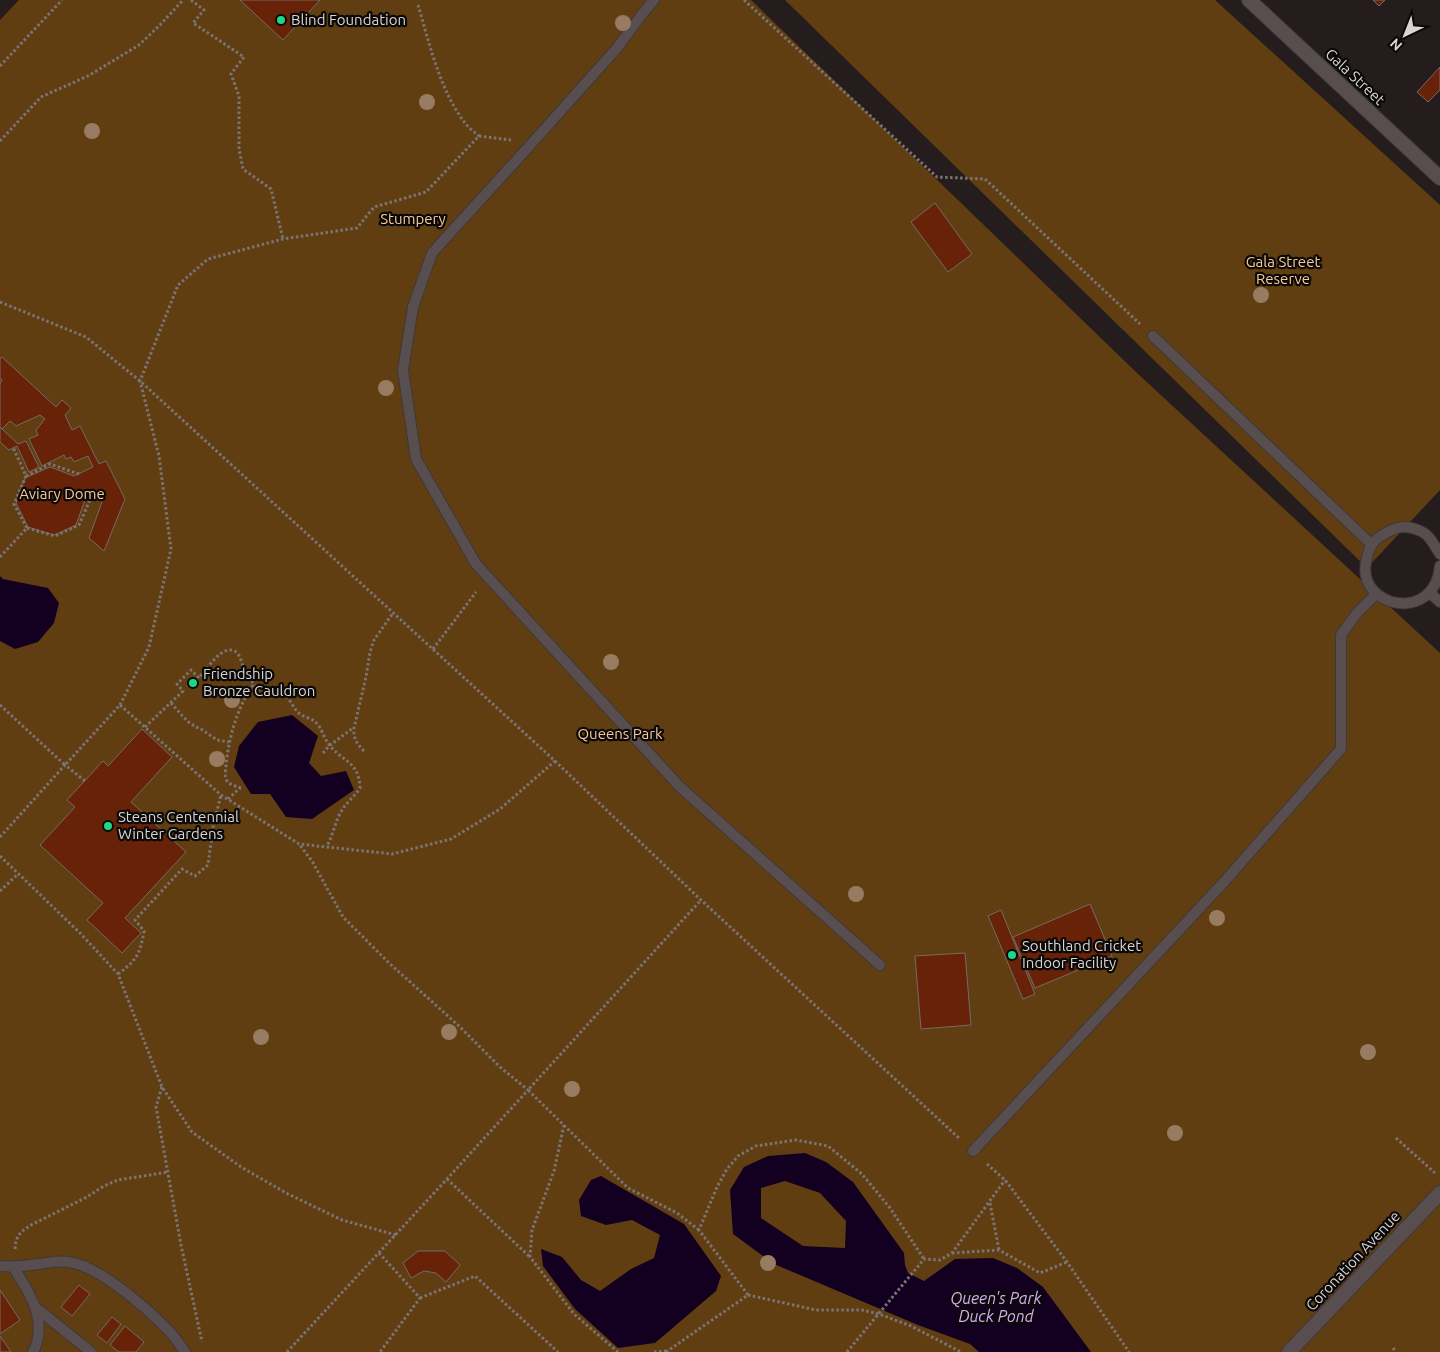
<svg xmlns="http://www.w3.org/2000/svg" width="1440" height="1352" font-family="Ubuntu,sans-serif">
<style>
.green{fill:#613e11}
.water{fill:#130020;fill-rule:evenodd}
.building{fill:#672207;stroke:#756b68}
.lines{fill:none;stroke-linecap:round;stroke-linejoin:round}
.service-casing{stroke:#3e3839;stroke-width:12}
.pedestrian-casing{stroke:#3e3839;stroke-width:16}
.secondary-casing{stroke:#3e3839;stroke-width:16}
.path{stroke:#7b7475;stroke-width:3;stroke-dasharray:2.5 2.5;stroke-linecap:butt}
.service{stroke:#584e4f;stroke-width:10}
.pedestrian{stroke:#584e4f;stroke-width:14}
.secondary{stroke:#584e4f;stroke-width:14}
.tree{fill:#987c62}
.poi-dot{fill:#1ed888;stroke:#0b0808;stroke-width:2}
.labels{text-anchor:middle;stroke-width:4.5;stroke-linejoin:round;paint-order:stroke}
.poi-label{font-size:15px;fill:#dad5d5;stroke:#0b0808;text-anchor:start}
.street-label{font-size:15px;fill:#dad5d5;stroke:#0b0808}
.park-label{font-size:15px;fill:#f7ca9a;stroke:#0b0808}
.water-label{font-size:16px;font-style:italic;fill:#d7acf4;stroke:#0b0808}
</style>
<rect width="100%" height="100%" fill="#241c1d"/>
<g class="green">
<polygon points="19,0 751,0 1137,373 1440,653 1440,1352 0,1352 0,20"/>
<polygon points="785,0 1215,0 1440,205 1440,490 1367,568"/>
</g>
<g class="water">
<polygon points="0,576 3,579 48,588 59,603 54,623 38,642 15,649 0,641"/>
<polygon points="292,715 318,736 309,763 321,776 346,771 354,790 312,819 286,817 270,794 251,794 234,767 239,746 258,722"/>
<path d="M805 1153 826 1162 853 1182 904 1253 905 1265 908 1273 924 1281 955 1259 993 1258 1017 1268 1043 1287 1091 1352H979L970 1344 918 1325 774 1264 733 1234 730 1190 744 1167 768 1156ZM785 1181 820 1193 846 1221 845 1248 803 1246 761 1218V1188Z"/>
<polygon points="601,1176 684,1224 721,1276 716,1291 655,1343 618,1348 575,1309 543,1266 541,1249 562,1257 581,1280 600,1291 631,1269 654,1258 660,1235 632,1220 606,1225 581,1216 579,1200 591,1180"/>
</g>
<g class="building">
<polygon points="240,0 320,0 283,40"/>
<polygon points="1373,0 1385,0 1379,6"/>
<polygon points="1440,67 1440,90 1428,102 1417,92"/>
<polygon points="935,203 972,254 948,272 911,222"/>
<polygon points="2,357 56,407 62,400 71,408 65,415 72,430 80,426 99,464 106,461 125,499 104,551 89,538 103,499 85,500 76,525 54,535 28,527 16,503 25,478 50,467 74,476 93,467 88,456 74,462 71,457 66,459 64,455 42,466 29,439 38,435 36,430 45,419 40,415 16,426 10,421 2,429 0,427 0,384 2,380 0,378 0,359"/>
<polygon points="0,427 18,444 26,441 39,467 29,472 17,446 9,450 0,442"/>
<polygon points="142,729 172,757 131,802 186,852 125,918 141,933 122,953 87,920 103,903 40,845 75,807 67,800 103,761 108,766"/>
<polygon points="1090,904 1112,956 1035,988 1013,937"/>
<polygon points="1001,910 1035,994 1023,999 988,916"/>
<polygon points="965,953 971,1025 921,1029 915,956"/>
<polygon points="418,1251 445,1251 460,1265 446,1282 436,1273 424,1271 411,1278 403,1263"/>
<polygon points="79,1285 90,1294 72,1316 61,1307"/>
<polygon points="0,1290 20,1320 0,1334"/>
<polygon points="112,1317 121,1324 107,1343 97,1335"/>
<polygon points="125,1326 144,1342 136,1352 119,1352 110,1345"/>
<polygon points="0,1336 11,1352 0,1352"/>
</g>
<g class="lines">
<defs>
<g id="service">
<polyline points="654,0 643,13 617,48 533,142 432,253 413,307 403,370 416,459 476,564 680,787 880,965"/>
<polyline points="1153,336 1372,545"/>
<path d="M1440 554C1436 548 1430 536 1424 533 1420 530 1410 527 1405 527 1396 526 1378 536 1372 544 1369 548 1367 557 1366 562 1357 608 1435 624 1440 566"/>
<polyline points="1430,593 1440,602"/>
<polyline points="973,1151 1224,882 1341,749 1341,635 1357,613 1376,594"/>
<path d="M0 1266C13 1267 26 1266 38 1264 48 1263 59 1260 69 1262 99 1266 147 1308 169 1331 175 1337 180 1345 185 1352"/>
<path d="M13 1267C29 1291 49 1322 33 1352"/>
<polyline points="35,1307 91,1352"/>
</g>
<polyline id="pedestrian" points="1289,1352 1440,1193"/>
<polyline id="secondary" points="1249,0 1440,178"/>
</defs>
<use href="#service" class="service-casing"/>
<use href="#pedestrian" class="pedestrian-casing"/>
<use href="#secondary" class="secondary-casing"/>
<g class="path">
<polyline points="191,0 204,10 193,23 244,57 231,74 239,96 239,149 243,169 271,189 283,239"/>
<polyline points="744,0 937,177 985,179 1140,324"/>
<path d="M418 5C429 42 440 91 465 123 469 128 474 132 479 136"/>
<polyline points="0,66 62,0"/>
<polyline points="0,141 41,97 88,76 139,45 160,25 183,0"/>
<polyline points="0,302 86,337 140,381 555,761 701,900 960,1139"/>
<polyline points="26,476 50,464 79,474"/>
<polyline points="27,528 55,536 79,525 90,500"/>
<polyline points="0,557 27,528 14,504 26,476 13,447"/>
<polyline points="433,649 476,592"/>
<polyline points="171,703 187,721 196,727 201,729 217,740 229,742"/>
<polyline points="0,705 65,765 120,705 221,795 299,844 392,854 451,839 500,809 555,761"/>
<polyline points="120,705 149,647 171,549 159,456 140,381 178,285 208,259 283,239 357,228 374,207 426,192 479,136 511,140"/>
<path d="M145 727 183 691 177 684 191 670 199 678C206 670 218 651 229 650 240 649 241 662 244 669 247 673 254 685 257 688 266 693 275 688 283 694 291 699 293 709 300 714 304 717 310 718 314 721 321 725 323 737 328 743 341 762 359 760 360 788 355 796 347 802 342 810 336 819 333 835 327 846"/>
<path d="M364 751C357 744 353 738 354 728L366 677 370 652 374 640 393 613"/>
<polyline points="323,753 329,746 353,728"/>
<path d="M241 788C236 786 230 785 227 781 224 776 226 770 226 765 229 737 237 707 254 684"/>
<polyline points="228,799 240,788"/>
<polyline points="0,837 65,765 85,781"/>
<polyline points="0,856 81,934 118,974 162,1087 192,1132 241,1167 288,1194 342,1220 396,1235"/>
<polyline points="0,891 18,874"/>
<path d="M118 974C137 960 140 954 144 931L135 920 182 869 195 876 208 865 213 827 221 795"/>
<polyline points="162,1087 156,1107 181,1245 202,1342"/>
<polyline points="564,1125 554,1171 532,1230 530,1257 574,1314 618,1352"/>
<polyline points="1396,1138 1435,1173"/>
<polyline points="987,1164 1005,1180 1067,1262 1129,1352"/>
<polyline points="447,1179 530,1257"/>
<polyline points="990,1203 999,1250"/>
<polyline points="699,1230 677,1213 628,1188 528,1090 701,900"/>
<polyline points="15,1249 16,1240 21,1232 31,1225 85,1198 104,1186 118,1180 168,1172"/>
<polyline points="379,1253 420,1298 380,1352"/>
<polyline points="952,1253 999,1250 1040,1273 1067,1262"/>
<polyline points="748,1295 816,1310 862,1310 879,1314 911,1326 961,1352"/>
<polyline points="420,1298 475,1276 558,1352"/>
<polyline points="1393,1348 1396,1352"/>
<polyline points="287,1352 447,1179 528,1090 500,1067 459,1026 389,963 343,917 312,861 299,844"/>
<polyline points="654,1352 666,1351"/>
<polyline points="666,1352 748,1295 699,1230 717,1187 727,1169 738,1156 756,1146 796,1140 828,1146 862,1174 890,1208 924,1259"/>
<polyline points="847,1352 924,1259 940,1260 952,1253 1005,1180"/>
</g>
<use href="#service" class="service"/>
<use href="#pedestrian" class="pedestrian"/>
<use href="#secondary" class="secondary"/>
</g>
<g class="tree">
<circle cx="623" cy="23" r="8"/>
<circle cx="427" cy="102" r="8"/>
<circle cx="92" cy="131" r="8"/>
<circle cx="1261" cy="295" r="8"/>
<circle cx="386" cy="388" r="8"/>
<circle cx="611" cy="662" r="8"/>
<circle cx="232" cy="700" r="8"/>
<circle cx="217" cy="759" r="8"/>
<circle cx="856" cy="894" r="8"/>
<circle cx="1217" cy="918" r="8"/>
<circle cx="449" cy="1032" r="8"/>
<circle cx="261" cy="1037" r="8"/>
<circle cx="1368" cy="1052" r="8"/>
<circle cx="572" cy="1089" r="8"/>
<circle cx="1175" cy="1133" r="8"/>
<circle cx="768" cy="1263" r="8"/>
</g>
<g class="poi-dot">
<circle cx="281" cy="20" r="5"/>
<circle cx="193" cy="683" r="5"/>
<circle cx="108" cy="826" r="5"/>
<circle cx="1012" cy="955" r="5"/>
</g>
<g class="labels">
<g class="poi-label">
<text x="291" y="25">Blind Foundation</text>
<text x="203" y="679">Friendship<tspan x="203" dy="17">Bronze Cauldron</tspan></text>
<text x="118" y="822">Steans Centennial<tspan x="118" dy="17">Winter Gardens</tspan></text>
<text x="1022" y="951">Southland Cricket<tspan x="1022" dy="17">Indoor Facility</tspan></text>
</g>
<g class="street-label">
<text transform="translate(1355 77) rotate(43)" y="5">Gala Street</text>
<text transform="translate(1353 1261) rotate(-47)" y="5">Coronation Avenue</text>
</g>
<g class="park-label">
<text x="413" y="224">Stumpery</text>
<text x="1283" y="267">Gala Street<tspan x="1283" dy="17">Reserve</tspan></text>
<text x="62" y="499">Aviary Dome</text>
<text x="620" y="739">Queens Park</text>
</g>
<g class="water-label">
<text x="996" y="1304">Queen's Park<tspan x="996" dy="18">Duck Pond</tspan></text>
</g>
</g>
<g transform="translate(1405 35) rotate(223)" stroke="#0b0808" stroke-width="4" paint-order="stroke">
<path d="M0-4L9 19L0 12L-9 19Z" fill="#dad5d5"/>
<text y="-8" font-size="14" font-weight="bold" text-anchor="middle" fill="#dad5d5">N</text>
</g>
</svg>
